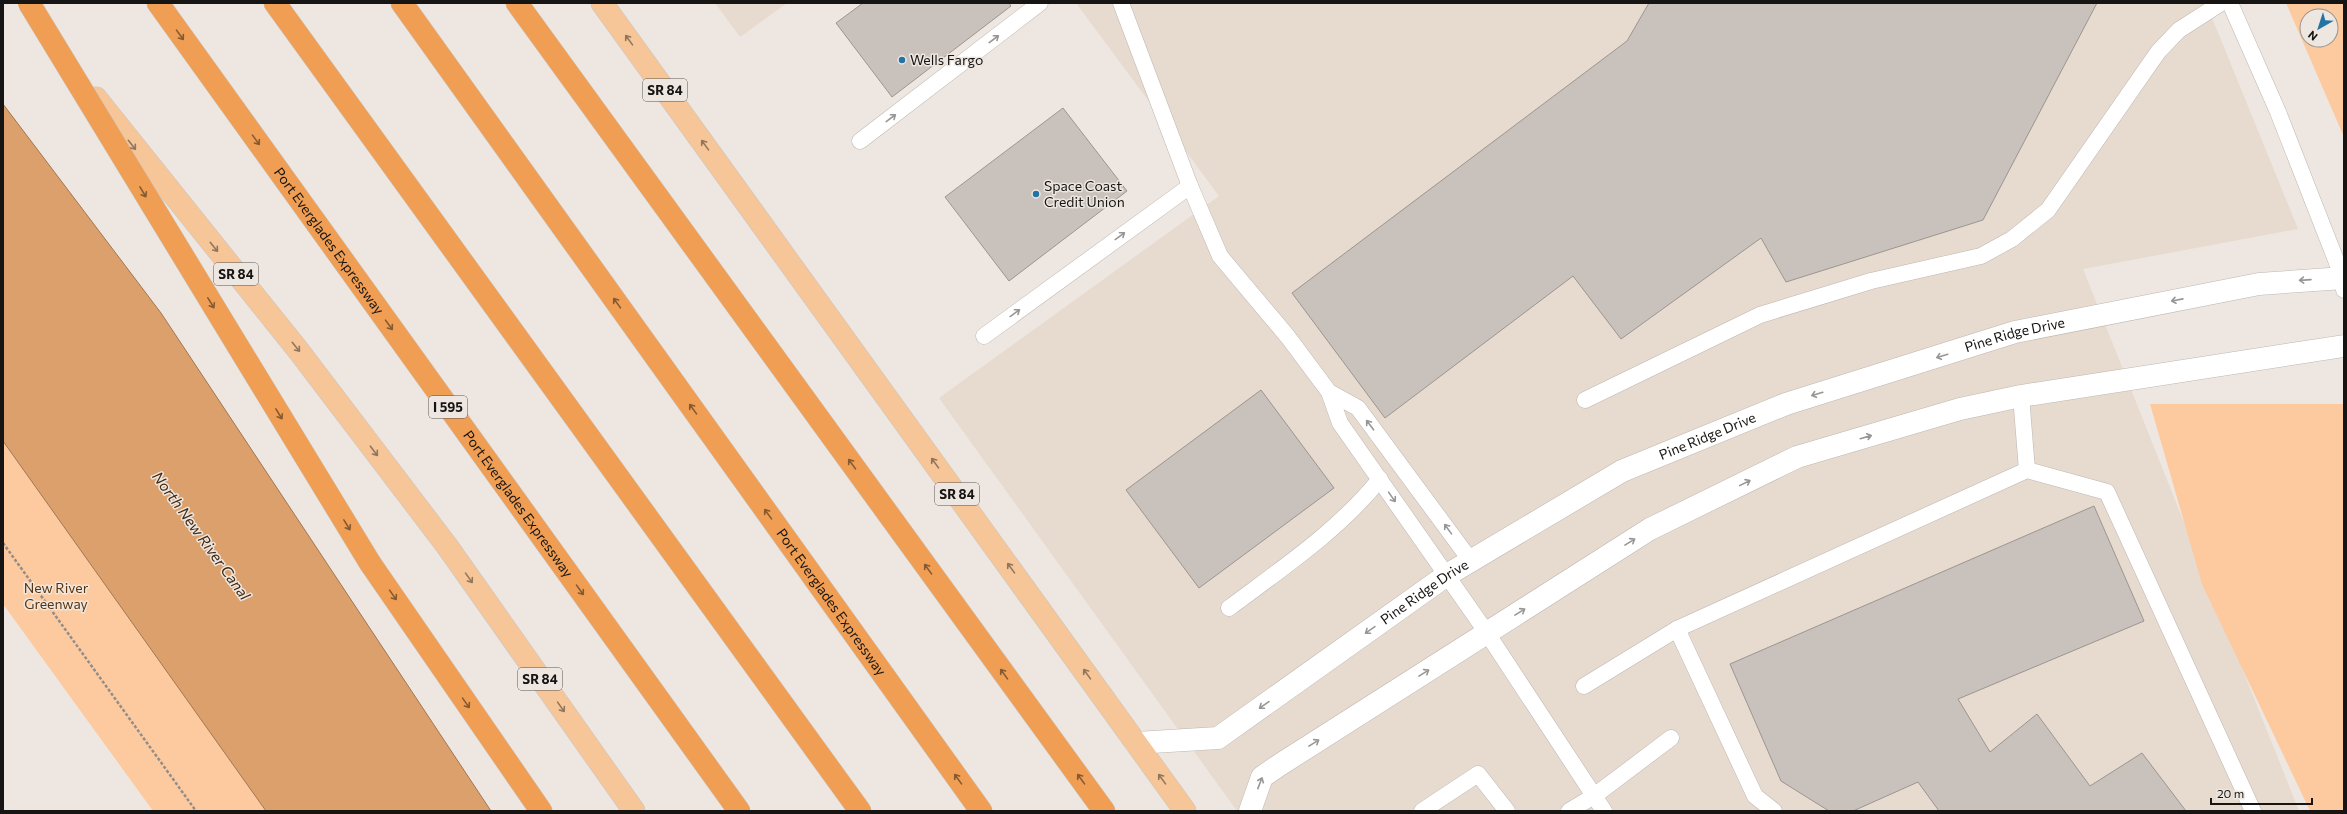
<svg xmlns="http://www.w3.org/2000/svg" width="2347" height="814" font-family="Commissioner,sans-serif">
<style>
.built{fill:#e7dacf}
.green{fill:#fdc99e;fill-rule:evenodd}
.water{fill:#dca06c;stroke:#a17651}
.building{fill:#c9c2bc;stroke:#9c9590}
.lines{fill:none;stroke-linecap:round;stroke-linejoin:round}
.service-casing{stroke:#bdb7b1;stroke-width:17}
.tertiary-casing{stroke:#bdb7b1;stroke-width:23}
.primary-casing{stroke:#c7c7c6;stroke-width:23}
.motorway-casing{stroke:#c7c7c6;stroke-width:23}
.path{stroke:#928d89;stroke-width:2.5;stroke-dasharray:3 2;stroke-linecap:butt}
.service{stroke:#fff;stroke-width:16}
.tertiary{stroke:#fff;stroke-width:22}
.primary{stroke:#f6c598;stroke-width:22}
.motorway{stroke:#f09e53;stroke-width:22}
.motorway-bridge-casing{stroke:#c7c7c6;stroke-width:23;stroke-linecap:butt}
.motorway-bridge{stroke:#f09e53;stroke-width:22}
.oneway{stroke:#845a33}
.oneway2{stroke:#979695}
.oneway3{stroke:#92765c}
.poi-dot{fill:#2473a5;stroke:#eee7e1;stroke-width:1.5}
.labels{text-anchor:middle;stroke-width:3;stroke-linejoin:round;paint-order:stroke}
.shield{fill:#eee7e1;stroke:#585451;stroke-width:1}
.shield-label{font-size:13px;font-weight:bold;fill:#171513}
.poi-label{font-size:14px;fill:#171513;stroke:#eee7e1;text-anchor:start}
.street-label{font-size:14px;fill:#171513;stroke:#eee7e1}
.park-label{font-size:14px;fill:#5b340a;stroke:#eee7e1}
.water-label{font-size:15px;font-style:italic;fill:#412811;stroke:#eee7e1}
</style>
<rect width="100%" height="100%" fill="#eee7e1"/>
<g class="built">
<polygon points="715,3 787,3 740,37"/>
<polygon points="1076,3 2206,3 2298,229 2083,269 2299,811 1237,811 939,398 1219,196"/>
</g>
<g class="green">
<path d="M2286 3H2344V137ZM2307 16H2331V40H2307Z"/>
<polygon points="2150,404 2344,404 2344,811 2310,811 2202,584"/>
<polygon points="3,441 266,811 153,811 3,604"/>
</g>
<polygon class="water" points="3,104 161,313 491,811 266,811 3,441"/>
<g class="building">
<polygon points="863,3 1009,3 1011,6 892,97 836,23"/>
<polygon points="1649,3 2097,3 1983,220 1786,282 1761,238 1621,339 1573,276 1385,418 1292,293 1627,41"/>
<polygon points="1063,108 1127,191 1009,281 945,197"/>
<polygon points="1261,390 1334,488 1199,588 1126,490"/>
<polygon points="2094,506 2144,621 1958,699 1990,752 2037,714 2090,786 2142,753 2186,811 1939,811 1918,782 1853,811 1829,811 1781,781 1730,664"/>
</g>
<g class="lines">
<defs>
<g id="service">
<polyline points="1121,3 1190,186 1220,256 1288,337 1329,392 1340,423 1487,633 1604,811"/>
<polyline points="2230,3 2278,112 2343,278 2344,290"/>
<polyline points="860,141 1040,3"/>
<polyline points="984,336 1190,186"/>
<polyline points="1329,392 1358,408 1471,561"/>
<polyline points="2021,396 2027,470"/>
<polyline points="1585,400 1760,315 1871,281 1981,256 2012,239 2048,210 2158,52 2179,30 2221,3"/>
<path d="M1229 608C1281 569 1339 530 1380 479"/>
<polyline points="1677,629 2027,470 2107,492 2253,811"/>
<polyline points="1584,686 1677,629 1755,796 1774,811"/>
<polyline points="1422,811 1478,774 1507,811"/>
<polyline points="1569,811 1594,796 1671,738"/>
</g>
<g id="tertiary">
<path id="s1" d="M1136 743 1218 738 1447 575 1622 471 1786 404 2015 332 2259 284 2344 278"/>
<polyline points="1250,811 1262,777 1281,764 1650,529 1797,457 1960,409 2021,396 2344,346"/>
</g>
<g id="primary">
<polyline points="602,3 1185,811"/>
<polyline points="96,98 298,350 447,546 634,811"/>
</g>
<g id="motorway">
<path id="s2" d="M158 3 739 811"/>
<polyline points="275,3 860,811"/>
<path id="s3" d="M402 3 981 811"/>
<polyline points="517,3 1104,811"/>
<polyline points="370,563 541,811"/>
</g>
</defs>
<use href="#service" class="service-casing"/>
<use href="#tertiary" class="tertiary-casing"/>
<use href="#primary" class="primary-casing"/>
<use href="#motorway" class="motorway-casing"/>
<polyline class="path" points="3,543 196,811"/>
<use href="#service" class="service"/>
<use href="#tertiary" class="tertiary"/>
<use href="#primary" class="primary"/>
<use href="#motorway" class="motorway"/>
<defs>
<polyline id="motorway-bridge" points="29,3 370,563"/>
</defs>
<use href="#motorway-bridge" class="motorway-bridge-casing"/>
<use href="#motorway-bridge" class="motorway-bridge"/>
</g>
<defs><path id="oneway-shaft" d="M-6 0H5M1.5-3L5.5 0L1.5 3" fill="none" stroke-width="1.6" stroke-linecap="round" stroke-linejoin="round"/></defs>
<g class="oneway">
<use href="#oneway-shaft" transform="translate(180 35) rotate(54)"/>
<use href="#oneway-shaft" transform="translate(256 140) rotate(54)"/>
<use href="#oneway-shaft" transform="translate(143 192) rotate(59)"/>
<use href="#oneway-shaft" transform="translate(211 303) rotate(58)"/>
<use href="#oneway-shaft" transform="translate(617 303) rotate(-126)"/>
<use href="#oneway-shaft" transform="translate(389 325) rotate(54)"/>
<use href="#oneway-shaft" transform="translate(693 409) rotate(-126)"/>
<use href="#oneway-shaft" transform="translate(279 414) rotate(58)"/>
<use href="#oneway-shaft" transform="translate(852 464) rotate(-126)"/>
<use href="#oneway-shaft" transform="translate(768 514) rotate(-126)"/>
<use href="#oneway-shaft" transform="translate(347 525) rotate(58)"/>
<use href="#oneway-shaft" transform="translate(928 569) rotate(-126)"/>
<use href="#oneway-shaft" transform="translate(580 590) rotate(54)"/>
<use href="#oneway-shaft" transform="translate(393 595) rotate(55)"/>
<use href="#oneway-shaft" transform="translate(1004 674) rotate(-126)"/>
<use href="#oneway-shaft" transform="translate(466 703) rotate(55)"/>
<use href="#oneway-shaft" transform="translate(958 779) rotate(-126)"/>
<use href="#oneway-shaft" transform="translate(1081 779) rotate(-126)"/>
</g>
<g class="oneway2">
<use href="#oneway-shaft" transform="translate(994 39) rotate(-37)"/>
<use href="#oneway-shaft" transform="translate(891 118) rotate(-37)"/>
<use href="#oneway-shaft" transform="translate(1120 236) rotate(-36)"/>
<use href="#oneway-shaft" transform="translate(2305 280) rotate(176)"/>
<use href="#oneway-shaft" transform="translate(2177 300) rotate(169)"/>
<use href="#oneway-shaft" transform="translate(1015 313) rotate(-36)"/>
<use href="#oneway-shaft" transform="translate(1942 356) rotate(163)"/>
<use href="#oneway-shaft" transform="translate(1817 394) rotate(163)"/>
<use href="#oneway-shaft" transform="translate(1370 425) rotate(-127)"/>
<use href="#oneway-shaft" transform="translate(1866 437) rotate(-16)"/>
<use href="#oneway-shaft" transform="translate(1745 483) rotate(-26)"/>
<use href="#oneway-shaft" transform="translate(1392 497) rotate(55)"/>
<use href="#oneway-shaft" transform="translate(1448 529) rotate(-126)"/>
<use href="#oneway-shaft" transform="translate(1630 542) rotate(-32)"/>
<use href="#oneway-shaft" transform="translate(1520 612) rotate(-32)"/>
<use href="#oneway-shaft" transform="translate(1370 630) rotate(145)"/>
<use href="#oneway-shaft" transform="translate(1424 673) rotate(-32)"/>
<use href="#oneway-shaft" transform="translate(1264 705) rotate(145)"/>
<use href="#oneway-shaft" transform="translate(1314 743) rotate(-32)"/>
<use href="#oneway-shaft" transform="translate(1260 783) rotate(-69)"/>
</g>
<g class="oneway3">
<use href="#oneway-shaft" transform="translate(629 40) rotate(-126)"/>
<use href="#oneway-shaft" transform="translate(132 145) rotate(52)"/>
<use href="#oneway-shaft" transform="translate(705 145) rotate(-126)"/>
<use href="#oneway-shaft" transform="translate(214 247) rotate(51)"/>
<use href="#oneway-shaft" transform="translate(296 347) rotate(51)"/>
<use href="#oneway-shaft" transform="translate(374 451) rotate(53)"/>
<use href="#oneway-shaft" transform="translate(935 463) rotate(-126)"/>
<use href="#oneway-shaft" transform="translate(1011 568) rotate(-126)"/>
<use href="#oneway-shaft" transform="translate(469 578) rotate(55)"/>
<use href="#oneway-shaft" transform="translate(1087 674) rotate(-126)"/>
<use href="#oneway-shaft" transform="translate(561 707) rotate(55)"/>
<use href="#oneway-shaft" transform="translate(1162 779) rotate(-126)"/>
</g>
<g class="poi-dot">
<circle cx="902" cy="60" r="4"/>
<circle cx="1036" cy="194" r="4"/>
</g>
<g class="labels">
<g class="shield">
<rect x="643" y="79" width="44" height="22" rx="3"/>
<rect x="214" y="263" width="44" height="22" rx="3"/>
<rect x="429" y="396" width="38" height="22" rx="3"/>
<rect x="935" y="483" width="44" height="22" rx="3"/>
<rect x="518" y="668" width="44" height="22" rx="3"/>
</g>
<g class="shield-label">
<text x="665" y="95">SR 84</text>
<text x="236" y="279">SR 84</text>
<text x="448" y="412">I 595</text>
<text x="957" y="499">SR 84</text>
<text x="540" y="684">SR 84</text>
</g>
<g class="poi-label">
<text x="910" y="65">Wells Fargo</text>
<text x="1044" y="191">Space Coast<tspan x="1044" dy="16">Credit Union</tspan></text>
</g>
<g class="street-label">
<text dy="5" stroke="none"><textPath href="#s2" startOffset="293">Port Everglades Expressway</textPath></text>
<text dy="5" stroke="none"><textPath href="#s1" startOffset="983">Pine Ridge Drive</textPath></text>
<text dy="5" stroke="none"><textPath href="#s1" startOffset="659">Pine Ridge Drive</textPath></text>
<text dy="5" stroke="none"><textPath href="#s2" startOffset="617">Port Everglades Expressway</textPath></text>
<text dy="5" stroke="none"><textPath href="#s1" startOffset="335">Pine Ridge Drive</textPath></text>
<text dy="5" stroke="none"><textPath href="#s3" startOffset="737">Port Everglades Expressway</textPath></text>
</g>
<g class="park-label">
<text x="56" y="593">New River<tspan x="56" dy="16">Greenway</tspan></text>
</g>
<g class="water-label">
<text transform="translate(201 536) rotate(54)" y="5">North New River Canal</text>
</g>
</g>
<rect width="2347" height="814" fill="none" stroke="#171513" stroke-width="8"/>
<g transform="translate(2319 28) rotate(219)"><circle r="19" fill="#eee7e1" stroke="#98938f"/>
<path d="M0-3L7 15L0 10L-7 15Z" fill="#2473a5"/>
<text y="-6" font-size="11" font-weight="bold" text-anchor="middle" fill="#171513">N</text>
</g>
<path d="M2211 798v6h101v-6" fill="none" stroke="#171513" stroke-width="2"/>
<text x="2217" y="798" font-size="12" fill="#171513" stroke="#eee7e1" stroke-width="3" paint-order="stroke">20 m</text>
</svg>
